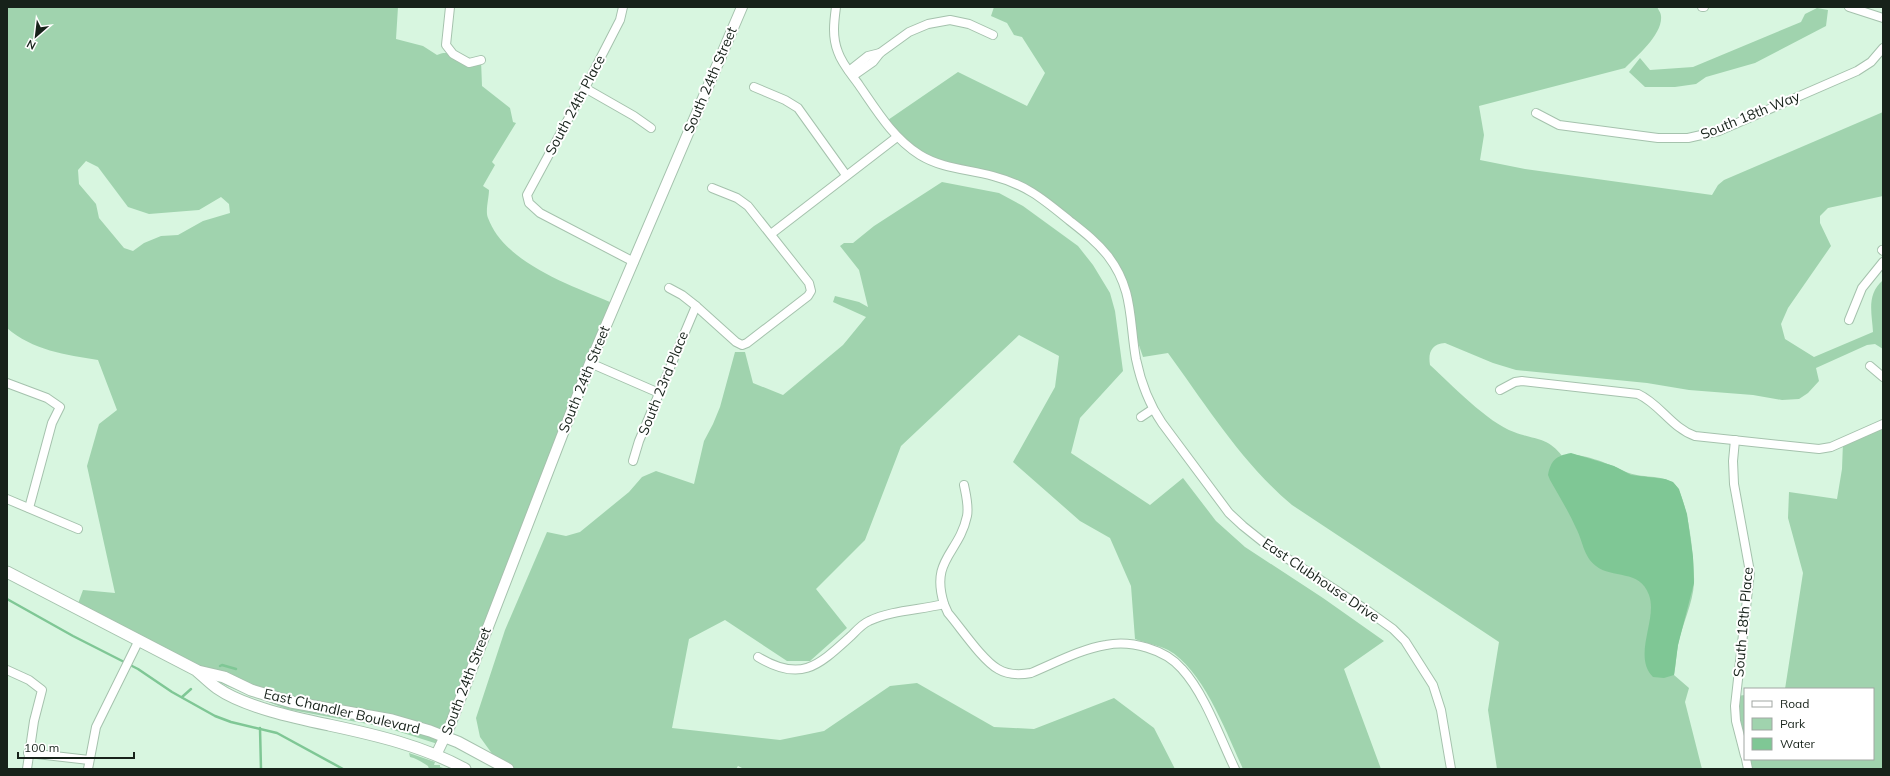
<svg xmlns="http://www.w3.org/2000/svg" width="1890" height="776" font-family="Mulish,sans-serif">
<style>
.green{fill:#a0d3ae;fill-rule:evenodd}
.water{fill:#7fc795}
.lines{fill:none;stroke-linecap:round;stroke-linejoin:round}
.stream{stroke:#7fc795;stroke-width:2.5}
.minor-casing{stroke:#a5c2ad;stroke-width:10}
.tertiary-casing{stroke:#a5c2ad;stroke-width:12}
.secondary-casing{stroke:#a5c2ad;stroke-width:13}
.minor{stroke:#fff;stroke-width:8}
.tertiary{stroke:#fff;stroke-width:10}
.secondary{stroke:#fff;stroke-width:11}
.labels{text-anchor:middle;stroke-width:4;stroke-linejoin:round;paint-order:stroke}
.street-label{font-size:14px;fill:#17221a;stroke:#fff}
</style>
<rect width="100%" height="100%" fill="#d8f6e0"/>
<g class="green">
<path d="M7 7H398L396 39 423 46 437 55C448 49 459 57 469 63L481 60 482 86 510 108 513 122 516 123 492 162 495 165 483 186 489 190C489 198 485 211 488 218 505 264 573 286 615 304L441 745 384 727 286 709 266 701 227 686 76 609 83 590 115 593 87 466 99 424 117 410 98 360C66 355 32 350 7 328ZM86 161 98 167 128 207 149 214 199 210 221 197 229 204 230 213 203 221 178 235 161 236 144 243 133 251 124 248 99 218 96 204 79 184 78 170Z"/>
<path d="M994 7H1657C1658 9 1661 13 1661 16 1663 34 1637 56 1625 68L1479 106 1484 135 1480 160 1525 169 1712 195 1718 185 1724 180 1883 112V196L1828 208 1820 216V223L1831 246 1788 308 1781 324 1785 339 1814 357 1873 332C1872 313 1866 295 1883 280V349L1875 344 1867 345 1816 368 1819 381 1808 393 1799 399 1782 400 1753 395 1689 390 1647 383 1516 370 1493 363 1445 343C1431 344 1428 353 1430 365 1451 384 1488 423 1514 432 1534 440 1548 437 1562 456 1574 450 1610 464 1622 470 1638 479 1658 474 1672 482 1688 491 1695 564 1694 583 1693 604 1682 624 1678 645 1676 655 1676 665 1674 675L1689 688 1685 702 1702 769H1497L1488 710 1499 642 1292 505C1242 463 1206 405 1168 353L1143 357 1132 325 1131 308 1108 256 1026 187 921 156 885 122 958 72 1027 106 1045 73 1022 37 1014 35 1007 23 991 16Z"/>
<polygon points="1817,8 1828,10 1826,26 1755,63 1706,77 1696,84 1675,87 1645,87 1629,72 1640,58 1650,70 1693,67 1801,22 1805,14"/>
<path d="M942 182 999 193 1023 206 1078 246 1093 265 1110 293 1115 311 1123 371 1080 418 1071 453 1150 505 1183 478 1216 521 1245 547 1323 598 1384 641 1344 669 1381 769H1243C1227 734 1203 669 1168 650 1158 645 1146 643 1135 639L1131 586 1110 538 1080 521 1013 462 1055 387 1059 356 1019 335 901 446 865 540 816 589 847 628 810 661H787L725 620 689 639 672 728 780 740 824 731 890 686 917 683 994 727 1034 729 1114 698 1154 728 1175 769H744L738 766 736 769H514L493 755 480 737 476 718 505 630 547 532 566 536 580 532 629 492 642 477 656 471 694 484 704 441 713 424 720 407 735 352H745L753 383 783 395 843 345 866 317 833 302 835 296 859 302 868 307 859 270 840 246 844 243H853L874 226Z"/>
<polygon points="1883,424 1883,769 1748,769 1746,759 1873,759 1873,689 1785,689 1803,573 1788,518 1789,492 1837,499 1842,469 1843,442"/>
<polygon points="1745,695 1745,756 1736,696"/>
<path d="M409 753 435 762 434 765H440V767L446 769H429L428 766C423 763 416 758 410 757Z"/>
</g>
<path class="water" d="M1571 453 1614 466 1631 475 1665 479 1673 482 1679 489 1687 514 1693 557 1694 583 1678 645 1674 675 1664 678 1653 677C1632 656 1658 619 1649 595 1640 569 1612 579 1596 566 1583 556 1583 541 1576 528 1569 512 1559 496 1550 480L1548 475C1551 460 1556 456 1571 453Z"/>
<g class="lines">
<g class="stream">
<polyline points="7,599 73,636 138,669 172,692 215,716 231,722 277,733 343,769"/>
<polyline points="220,666 222,665 236,669"/>
<polyline points="182,697 191,689"/>
<polyline points="260,728 261,769"/>
</g>
<defs>
<g id="minor">
<polyline points="450,7 446,45 453,54 469,63 481,60"/>
<polyline points="623,7 620,20 585,88 527,195 529,203 540,213 634,262"/>
<path d="M836 7C834 22 832 37 838 52 842 64 852 75 859 85 877 111 893 138 920 155 943 169 968 169 993 176 1027 185 1043 199 1070 221 1084 232 1097 242 1108 256 1134 290 1129 320 1136 359 1141 383 1149 404 1162 423L1229 513 1243 526 1268 546 1368 611 1393 629 1405 641 1433 685 1441 710 1451 769"/>
<polyline points="1702,7 1704,7"/>
<polyline points="1849,7 1883,18"/>
<polyline points="849,71 868,56 880,53"/>
<polyline points="853,76 873,62 880,53 909,32 928,24 950,20 969,24 993,35"/>
<polyline points="754,87 785,100 798,108 846,175"/>
<polyline points="585,88 634,116 651,128"/>
<polyline points="1536,113 1559,125 1658,138 1688,138 1719,131 1857,71 1871,62 1883,48"/>
<polyline points="771,234 897,137"/>
<polyline points="1882,250 1883,251"/>
<polyline points="669,288 682,295 696,306 736,342 742,345 747,343 808,296 811,291 809,283 748,206 737,198 712,188"/>
<polyline points="1849,320 1862,288 1883,262"/>
<polyline points="590,363 659,393"/>
<polyline points="1870,366 1883,377"/>
<polyline points="7,383 47,398 60,407 52,423 29,508"/>
<path d="M1500 390 1515 382 1522 381 1638 394C1660 404 1672 428 1695 436L1819 449 1831 447 1883 424"/>
<polyline points="1141,417 1153,409"/>
<polyline points="1735,440 1733,461 1734,484 1750,572 1735,706 1736,721 1745,756"/>
<polyline points="633,461 639,441 696,306"/>
<polyline points="7,499 78,529"/>
<path d="M944 604 948 613C961 628 982 660 998 669 1008 675 1020 675 1031 673 1055 663 1081 649 1106 645 1131 640 1165 649 1182 669 1205 694 1220 738 1235 769"/>
<path d="M758 657C801 683 818 666 851 636 856 631 862 624 869 621 892 610 920 610 944 604 930 559 959 554 967 516 969 506 966 495 964 485"/>
<polyline points="7,670 29,680 42,690 34,721 27,769"/>
<polyline points="28,753 89,760"/>
<polyline points="1746,759 1748,769"/>
<polyline points="88,769 96,727 139,640"/>
</g>
<polyline id="tertiary" points="436,755 449,728 590,363 742,7"/>
<g id="secondary">
<path d="M7 572 196 670C203 676 210 683 217 688 244 707 296 718 329 725 376 735 423 746 465 769"/>
<polyline points="198,671 224,677 251,690 291,702 392,720 430,731 458,742 508,769"/>
</g>
</defs>
<use href="#minor" class="minor-casing"/>
<use href="#tertiary" class="tertiary-casing"/>
<use href="#secondary" class="secondary-casing"/>
<use href="#minor" class="minor"/>
<use href="#tertiary" class="tertiary"/>
<use href="#secondary" class="secondary"/>
</g>
<g class="labels">
<g class="street-label">
<text transform="translate(710 80) rotate(-67)" y="5">South 24th Street</text>
<text transform="translate(575 105) rotate(-62)" y="5">South 24th Place</text>
<text transform="translate(1750 115) rotate(-22)" y="5">South 18th Way</text>
<text transform="translate(584 379) rotate(-68)" y="5">South 24th Street</text>
<text transform="translate(663 383) rotate(-68)" y="5">South 23rd Place</text>
<text transform="translate(1321 580) rotate(34)" y="5">East Clubhouse Drive</text>
<text transform="translate(1743 622) rotate(-85)" y="5">South 18th Place</text>
<text transform="translate(466 681) rotate(-69)" y="5">South 24th Street</text>
<text transform="translate(342 711) rotate(13)" y="5">East Chandler Boulevard</text>
</g>
</g>
<rect width="1890" height="776" fill="none" stroke="#17221a" stroke-width="16"/>
<rect x="1744" y="688" width="130" height="72" fill="#ffffff" stroke="#a2a7a3"/>
<rect x="1752" y="701" width="20" height="6" fill="#ffffff" stroke="#a2a7a3"/>
<text x="1780" y="708" font-size="12" fill="#17221a">Road</text>
<rect x="1752" y="718" width="20" height="12" fill="#a0d3ae" stroke="#a2a7a3"/>
<text x="1780" y="728" font-size="12" fill="#17221a">Park</text>
<rect x="1752" y="738" width="20" height="12" fill="#7fc795" stroke="#a2a7a3"/>
<text x="1780" y="748" font-size="12" fill="#17221a">Water</text>
<g transform="translate(36 36) rotate(208)" stroke="#ffffff" stroke-width="3" paint-order="stroke">
<path d="M0-3L7 15L0 10L-7 15Z" fill="#17221a"/>
<text y="-6" font-size="11" font-weight="bold" text-anchor="middle" fill="#17221a">N</text>
</g>
<path d="M18 752v6h116v-6" fill="none" stroke="#17221a" stroke-width="2"/>
<text x="24" y="752" font-size="12" fill="#17221a" stroke="#ffffff" stroke-width="3" paint-order="stroke">100 m</text>
</svg>
